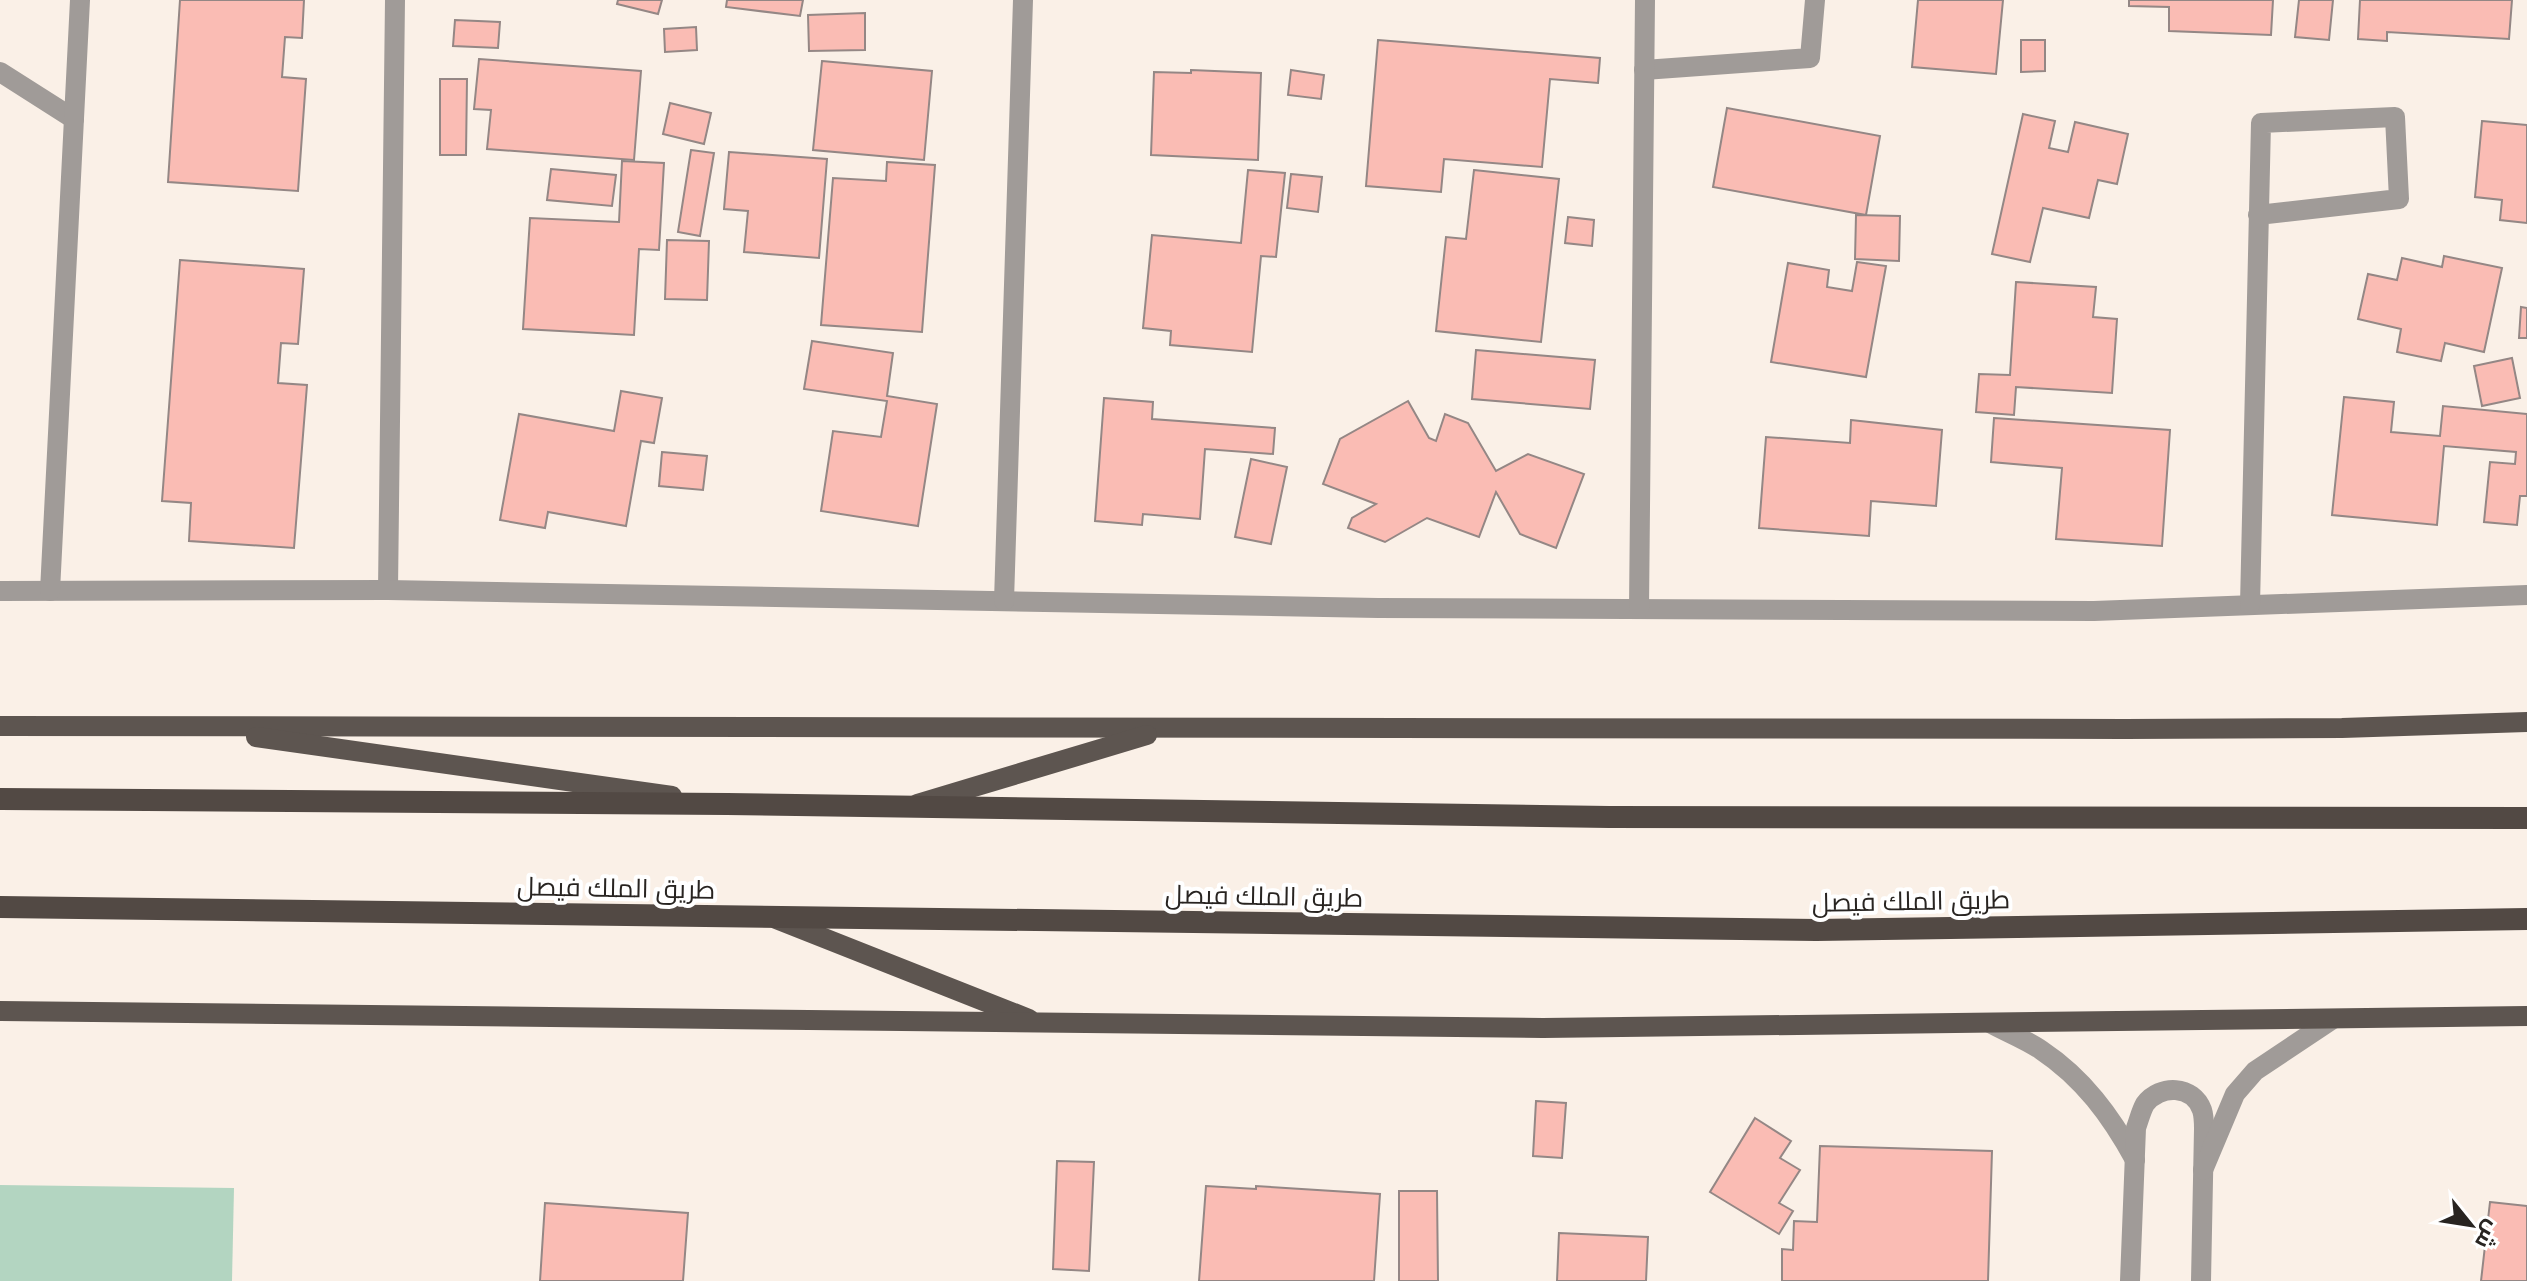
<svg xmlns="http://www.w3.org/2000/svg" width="2527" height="1281" font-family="Quicksand,Cairo,sans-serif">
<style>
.green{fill:#b3d5c1}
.building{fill:#fabcb4;stroke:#948785;stroke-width:2}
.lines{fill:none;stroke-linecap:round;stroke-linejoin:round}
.minor{stroke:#a09b98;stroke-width:20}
.tertiary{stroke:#a09b98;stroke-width:20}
.primary{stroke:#5d5550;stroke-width:20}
.trunk{stroke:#524944;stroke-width:22}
.labels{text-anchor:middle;stroke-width:8;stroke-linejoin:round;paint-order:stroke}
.street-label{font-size:26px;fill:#282421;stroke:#fff}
</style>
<rect width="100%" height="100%" fill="#faf0e7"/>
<polygon class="green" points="0,1185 234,1188 232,1281 0,1281"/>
<g class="building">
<polygon points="180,0 304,0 302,38 285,37 282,77 306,79 298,191 168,182"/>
<polygon points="618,0 662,0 658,14 617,4"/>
<polygon points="727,0 803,0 800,16 726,7"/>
<polygon points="1918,0 2003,0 1996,74 1912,67"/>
<polygon points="2129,0 2273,0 2271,35 2169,31 2169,7 2129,6"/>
<polygon points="2299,0 2333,0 2329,40 2295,37"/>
<polygon points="2360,0 2512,0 2509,39 2387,32 2387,41 2358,39"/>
<polygon points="865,13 865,50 809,51 808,15"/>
<polygon points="455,20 500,22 498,48 453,46"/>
<polygon points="696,27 697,50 665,52 664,29"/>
<polygon points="1378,40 1600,58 1598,83 1550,79 1542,167 1444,159 1441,192 1366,186"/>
<polygon points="2021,40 2045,40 2045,71 2021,72"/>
<polygon points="479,59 641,71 634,160 487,149 491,110 474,109"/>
<polygon points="822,61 932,71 924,160 813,150"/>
<polygon points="1191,70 1261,73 1258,160 1151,155 1154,72 1191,73"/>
<polygon points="1291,70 1324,75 1321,99 1288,95"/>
<polygon points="440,79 467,79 466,155 440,155"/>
<polygon points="670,103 711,113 704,144 663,134"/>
<polygon points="1727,108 1880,136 1866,215 1713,187"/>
<polygon points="2023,114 2055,121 2049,148 2068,152 2075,122 2128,134 2117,184 2098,180 2089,218 2043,208 2030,262 1992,254"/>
<polygon points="2482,121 2527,125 2527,223 2500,220 2502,200 2475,197"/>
<polygon points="691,150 714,153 700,236 678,232"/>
<polygon points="729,152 827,159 819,258 744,252 748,211 724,209"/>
<polygon points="622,161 664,163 659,250 639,249 634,335 523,329 530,218 619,222"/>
<polygon points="887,162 935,165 922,332 821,325 833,178 886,181"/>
<polygon points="551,169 616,175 612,206 547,200"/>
<polygon points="1248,170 1285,173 1276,257 1261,256 1252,352 1170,345 1171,331 1143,328 1152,235 1241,243"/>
<polygon points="1474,170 1559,179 1541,342 1436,331 1446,237 1466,239"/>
<polygon points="1291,174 1322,177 1318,212 1287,208"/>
<polygon points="1856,215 1900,216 1899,261 1855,259"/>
<polygon points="1568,217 1594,220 1592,246 1565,243"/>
<polygon points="667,240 709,241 707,300 665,299"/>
<polygon points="2444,256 2502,268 2484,352 2445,343 2441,361 2397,352 2401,329 2358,319 2368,274 2397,280 2402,258 2442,267"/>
<polygon points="180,260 304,269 298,344 281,343 278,383 307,385 294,548 189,541 191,503 162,501"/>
<polygon points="1857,262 1886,266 1866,377 1771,362 1788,263 1829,270 1827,287 1852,291"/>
<polygon points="2016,282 2096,287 2093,317 2117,319 2112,393 2016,387 2014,415 1976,412 1979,374 2010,375"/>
<polygon points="2521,307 2527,308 2527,338 2519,338"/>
<polygon points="812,341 893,353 887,396 937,404 918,526 821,511 833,431 881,437 887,401 804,389"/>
<polygon points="1476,350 1595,360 1590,409 1472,399"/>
<polygon points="2512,358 2520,398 2482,406 2474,366"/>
<polygon points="621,391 662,398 654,443 641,441 626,526 548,512 545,528 500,520 519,414 614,431"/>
<polygon points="2344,397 2394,402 2391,432 2440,436 2443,406 2527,414 2527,496 2520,496 2517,525 2484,522 2490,462 2515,464 2516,452 2444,446 2437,525 2332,515"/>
<polygon points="1104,398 1153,402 1152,419 1275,428 1273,454 1205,449 1200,519 1143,514 1142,525 1095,521"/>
<polygon points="1408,401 1429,438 1436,441 1445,414 1468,423 1496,471 1528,454 1584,474 1556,548 1520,534 1496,492 1479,537 1427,518 1385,542 1348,528 1352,518 1376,504 1323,484 1340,439"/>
<polygon points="1994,418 2170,430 2162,546 2056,539 2062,468 1991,462"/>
<polygon points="1851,420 1942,430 1936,506 1871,501 1869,536 1759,528 1766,437 1850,443"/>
<polygon points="662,452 707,456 703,490 659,486"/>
<polygon points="1251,459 1287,467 1271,544 1235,537"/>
<polygon points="1536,1101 1566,1103 1562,1158 1533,1156"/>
<polygon points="1755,1118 1791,1141 1780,1158 1800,1170 1779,1203 1793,1211 1779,1234 1710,1192"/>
<polygon points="1820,1146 1992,1151 1988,1281 1782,1281 1782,1249 1793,1250 1794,1221 1817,1222"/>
<polygon points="1057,1161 1094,1162 1089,1271 1053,1269"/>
<polygon points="1206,1186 1256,1189 1256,1186 1380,1194 1374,1281 1199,1281"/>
<polygon points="1399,1191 1437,1191 1438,1281 1399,1281"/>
<polygon points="2490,1202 2527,1206 2527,1281 2481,1281"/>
<polygon points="545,1203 688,1213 683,1281 540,1281"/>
<polygon points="1559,1233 1648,1237 1646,1281 1557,1281"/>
</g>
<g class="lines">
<g class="minor">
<polyline points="1644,70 1810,58 1815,0"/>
<polyline points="0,72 74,119"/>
<polyline points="388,590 395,0"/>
<polyline points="0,591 388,590 1378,608 2094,611 2527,595"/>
<polyline points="50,591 80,0"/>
<polyline points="1004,601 1023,0"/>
<polyline points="2250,605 2261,123 2395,117 2399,199 2258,215"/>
<polyline points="1639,609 1645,0"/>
<path d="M1990 1023C2006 1032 2025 1039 2041 1050 2083 1078 2111 1116 2135 1160"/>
<path d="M2130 1281 2136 1128C2139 1120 2141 1111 2145 1104 2160 1084 2193 1085 2202 1110 2204 1116 2204 1124 2204 1129L2201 1281"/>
</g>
<polyline class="tertiary" points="2203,1170 2235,1094 2255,1071 2333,1019"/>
<g class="primary">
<polyline points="0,726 2125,729 2342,728 2527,722"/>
<polyline points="256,737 672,796"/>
<polyline points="917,804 1147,735"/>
<polyline points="776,919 1029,1019"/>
<polyline points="0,1011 1543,1028 2527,1016"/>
</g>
<g class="trunk">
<polyline points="0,799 727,804 1609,817 2527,818"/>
<polyline points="0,907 1816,930 2527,919"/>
</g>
</g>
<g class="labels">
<g class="street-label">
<text transform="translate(616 888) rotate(1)" y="9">طريق الملك فيصل</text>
<text transform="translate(1264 896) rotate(1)" y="9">طريق الملك فيصل</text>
<text transform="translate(1911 901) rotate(-1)" y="9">طريق الملك فيصل</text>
</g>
</g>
<g transform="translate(2471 1225) rotate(120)" stroke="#ffffff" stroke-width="6" paint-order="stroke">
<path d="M0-6L14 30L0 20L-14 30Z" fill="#282421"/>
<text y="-12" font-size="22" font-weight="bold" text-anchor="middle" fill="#282421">ش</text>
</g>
</svg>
